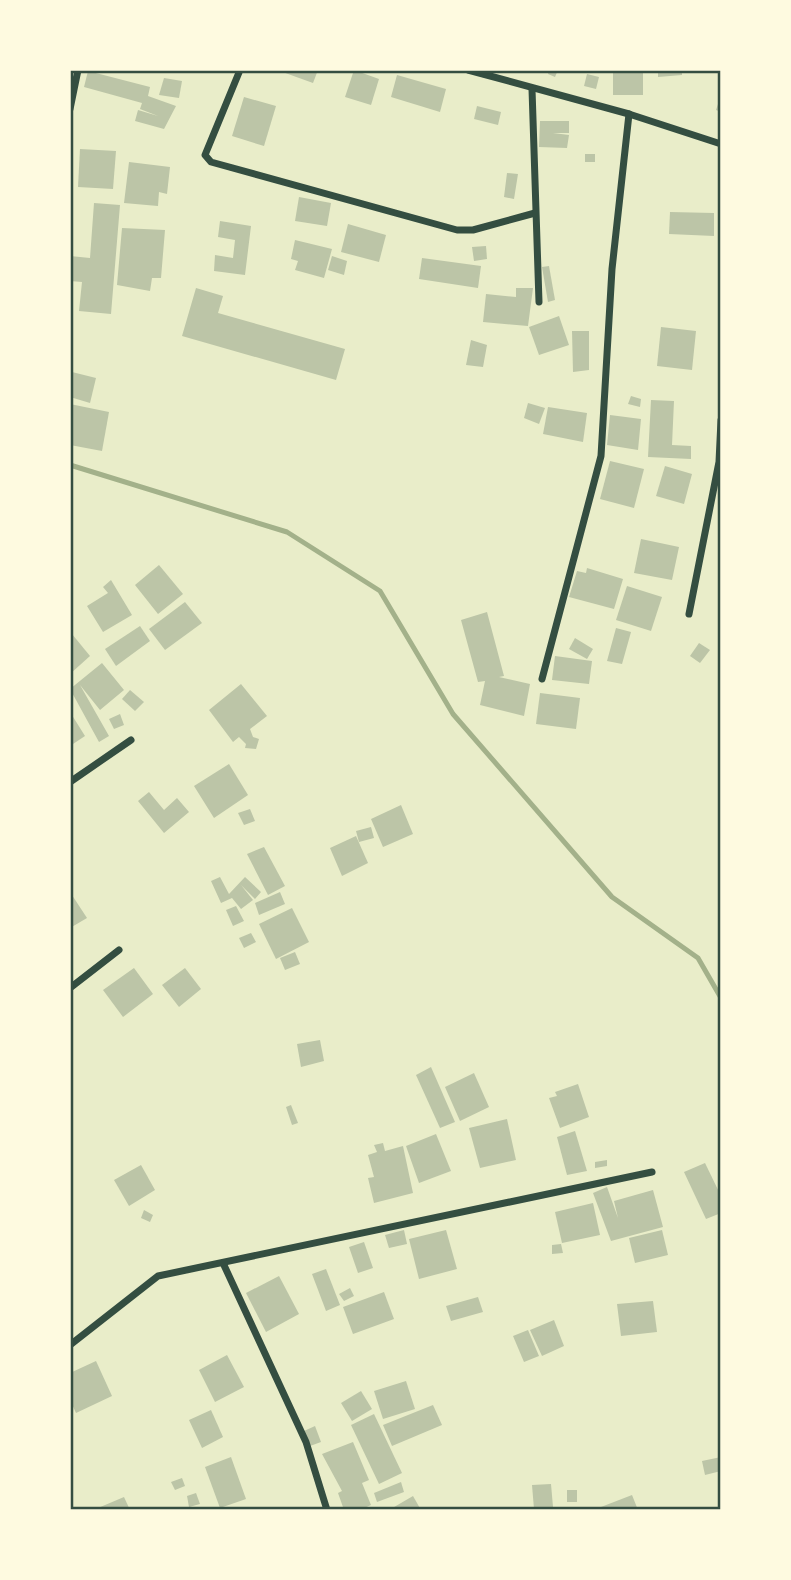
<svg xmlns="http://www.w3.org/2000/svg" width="791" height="1580" font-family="Montserrat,sans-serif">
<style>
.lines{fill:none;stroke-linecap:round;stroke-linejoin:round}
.stream{stroke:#a3b18a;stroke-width:5}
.building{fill:#bcc5a7}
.minor{stroke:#344e41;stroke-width:7}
.neatline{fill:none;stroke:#344e41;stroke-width:2.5}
</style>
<rect width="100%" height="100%" fill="#e9edc9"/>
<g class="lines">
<polyline class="stream" points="70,465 287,532 380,591 453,714 612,897 698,958 721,998"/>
</g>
<g class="building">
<polygon points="277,70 318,70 313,83"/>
<polygon points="354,70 379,79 371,105 345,97"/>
<polygon points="549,70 558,70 555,77 548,74"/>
<polygon points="623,70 643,72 643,95 613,95 613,72"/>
<polygon points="658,70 682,70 682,75 658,77"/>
<polygon points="88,71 150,87 148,96 176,106 164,129 135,121 138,110 158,116 140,109 142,103 84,87"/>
<polygon points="587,74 599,77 596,89 584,86"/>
<polygon points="397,75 446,89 440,112 391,97"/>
<polygon points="164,78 182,81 179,98 159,95"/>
<polygon points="721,95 721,112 716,110"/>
<polygon points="244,97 276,106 264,146 232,136"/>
<polygon points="477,106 501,112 498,125 474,119"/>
<polygon points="540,121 569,121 569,133 553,133 569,135 567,148 539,147"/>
<polygon points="80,149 116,151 113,189 78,187"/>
<rect x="585" y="154" width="10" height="8"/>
<polygon points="129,162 170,167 167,194 159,192 158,206 124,203"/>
<polygon points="507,173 518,174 514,199 504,197"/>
<polygon points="299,197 331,203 327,226 295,221"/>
<polygon points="94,203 120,205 111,314 79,311 82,282 70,281 70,256 90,258"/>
<polygon points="670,212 714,213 714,236 669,234"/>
<polygon points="220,221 251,226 245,275 214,271 215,255 233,258 235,240 218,237"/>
<polygon points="348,224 386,235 379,262 341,252"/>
<polygon points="122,228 165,230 161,278 152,278 150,291 117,285"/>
<polygon points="295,240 332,249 324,278 295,270 298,261 291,259"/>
<polygon points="486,246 487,259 474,261 472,247"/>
<polygon points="332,256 347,261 344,275 328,270"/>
<polygon points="422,258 481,266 478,288 419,279"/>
<polygon points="549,266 555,300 548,302 542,267"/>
<polygon points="196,288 223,296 218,313 345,349 336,380 182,336"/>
<polygon points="516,288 533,288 528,326 483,322 486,294 516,297"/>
<polygon points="559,316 569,345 539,355 529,327"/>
<polygon points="661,327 696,331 692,370 657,366"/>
<polygon points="572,331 589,331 589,370 573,372"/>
<polygon points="471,340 487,345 483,367 466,365"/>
<polygon points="72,372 96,378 90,403 70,397"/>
<polygon points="631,396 641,399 640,407 628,404"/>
<polygon points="651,400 674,401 672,445 691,446 691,459 648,457"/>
<polygon points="528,403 545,408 539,424 524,418"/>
<polygon points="70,404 109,412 102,451 70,445"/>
<polygon points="548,407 587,413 583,442 543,434"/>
<polygon points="610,415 641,419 638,450 607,445"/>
<polygon points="610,461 644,469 634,508 600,499"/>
<polygon points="665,466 692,474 684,504 656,496"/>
<polygon points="641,539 679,547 672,580 634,573"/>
<polygon points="159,565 183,594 158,614 135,585"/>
<polygon points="587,568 623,579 614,609 569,597 577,571 586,573"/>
<polygon points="111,580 132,615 103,632 87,606 108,593 103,587"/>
<polygon points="627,586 662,597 651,631 616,620"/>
<polygon points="185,602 202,623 165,650 149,629"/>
<polygon points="487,612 504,676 499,677 530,684 524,716 480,705 485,681 478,682 461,620"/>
<polygon points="140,626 150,641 116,666 105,649"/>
<polygon points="616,628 631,632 622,664 607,661"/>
<polygon points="72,634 90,656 70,674 70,635"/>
<polygon points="575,638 593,649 587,659 569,649"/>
<polygon points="699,643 710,650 700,663 690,656"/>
<polygon points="555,656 592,661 589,684 552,680"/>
<polygon points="102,663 124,690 100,710 80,685 109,736 99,742 70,689"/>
<polygon points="241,684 267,716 250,729 253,737 259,739 256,749 245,748 246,744 239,737 233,742 209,710"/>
<polygon points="130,690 144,702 135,711 122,699"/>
<polygon points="540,693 580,698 576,729 536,724"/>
<polygon points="70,712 85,736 70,746"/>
<polygon points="120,714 124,725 114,729 109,719"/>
<polygon points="229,764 248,795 214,818 194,786"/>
<polygon points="149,792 164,810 177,798 189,812 164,833 138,801"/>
<polygon points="401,805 413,834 383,847 371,819"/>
<polygon points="250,809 255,821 244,825 238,813"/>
<polygon points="371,827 374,838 359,842 356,831"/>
<polygon points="356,836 368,863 342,876 330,848"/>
<polygon points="264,847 285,886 268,895 247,854"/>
<polygon points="220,877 229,894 245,877 261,892 255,899 241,885 253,900 241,909 232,898 221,903 211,881"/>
<polygon points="70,892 87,918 70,928"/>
<polygon points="280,892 285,904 259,915 255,903"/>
<polygon points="236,906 244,921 233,926 226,910"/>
<polygon points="292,908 309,942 276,959 259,924"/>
<polygon points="251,933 256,942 244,948 239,938"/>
<polygon points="295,952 300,964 285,970 280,958"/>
<polygon points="134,968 153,994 123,1017 103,990"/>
<polygon points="185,968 201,989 179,1007 162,985"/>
<polygon points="320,1040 324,1061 301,1067 297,1044"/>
<polygon points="431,1067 455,1122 440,1128 416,1075"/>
<polygon points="474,1073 489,1107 460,1121 445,1087"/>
<polygon points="578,1084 589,1117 560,1128 549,1098 557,1096 555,1092"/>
<polygon points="291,1105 298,1123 292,1125 286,1107"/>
<polygon points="507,1119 516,1160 480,1168 469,1128"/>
<polygon points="575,1131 587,1171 567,1175 557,1137"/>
<polygon points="436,1134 451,1171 419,1183 406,1146"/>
<polygon points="383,1143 385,1151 403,1146 413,1193 374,1203 368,1178 374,1177 368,1155 377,1152 374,1145"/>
<polygon points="607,1160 607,1166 595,1168 595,1162"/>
<polygon points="705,1163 721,1196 721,1213 706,1219 684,1172"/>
<polygon points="141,1165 155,1190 129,1206 114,1180"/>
<polygon points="607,1187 618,1218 614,1201 653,1190 663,1227 611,1241 593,1193"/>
<polygon points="593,1203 600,1235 562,1243 555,1212"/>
<polygon points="144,1210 153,1215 150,1222 141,1218"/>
<polygon points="404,1230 407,1244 389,1248 385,1235"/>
<polygon points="446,1230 457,1269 419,1279 409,1239"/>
<polygon points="662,1230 668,1255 635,1263 629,1238"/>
<polygon points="364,1242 373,1268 358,1273 349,1247"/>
<polygon points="561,1244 563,1253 552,1254 552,1245"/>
<polygon points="326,1269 340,1305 326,1311 312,1274"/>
<polygon points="279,1276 299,1314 266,1332 246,1293"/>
<polygon points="350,1288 354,1296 344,1301 339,1294"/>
<polygon points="384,1292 394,1319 353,1334 343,1307"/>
<polygon points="478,1297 483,1312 451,1321 446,1306"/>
<polygon points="653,1301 657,1332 621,1336 617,1304"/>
<polygon points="554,1320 564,1346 542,1356 530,1330"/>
<polygon points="528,1330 539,1356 524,1362 513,1336"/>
<polygon points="227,1355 244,1387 215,1402 199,1370"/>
<polygon points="96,1361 112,1396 76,1413 70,1400 70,1373"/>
<polygon points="406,1381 415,1409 383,1419 374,1391"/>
<polygon points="361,1391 372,1409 352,1421 341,1403"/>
<polygon points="433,1405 442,1425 392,1446 383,1425"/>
<polygon points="211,1410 223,1437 202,1448 189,1420"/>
<polygon points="374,1414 402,1473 379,1484 351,1425"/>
<polygon points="315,1426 321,1442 310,1446 304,1431"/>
<polygon points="353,1442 369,1480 362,1483 371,1505 360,1510 344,1510 338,1493 342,1491 322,1454"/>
<polygon points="231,1457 246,1499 220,1508 205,1467"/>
<polygon points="721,1457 721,1471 705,1475 702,1461"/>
<polygon points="182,1478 185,1486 175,1490 171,1482"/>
<polygon points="401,1482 404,1492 377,1502 374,1493"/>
<polygon points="551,1484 553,1507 534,1509 532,1485"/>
<rect x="567" y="1490" width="10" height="12"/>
<polygon points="196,1493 200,1504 189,1507 187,1496"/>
<polygon points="632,1495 638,1510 602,1510 601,1507"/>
<polygon points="413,1496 421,1510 389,1510"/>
<polygon points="124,1497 130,1510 99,1510 98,1508"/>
</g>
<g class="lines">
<g class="minor">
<polyline points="240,70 205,155 211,162 457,230 473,230 535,213"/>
<polyline points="468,70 629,114 721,144"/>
<polyline points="532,89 539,302"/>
<polyline points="70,109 78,70"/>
<polyline points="689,614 719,462 721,420"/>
<polyline points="542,679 601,456 612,269 629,114"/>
<polyline points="70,782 131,740"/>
<polyline points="70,988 119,950"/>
<polyline points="223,1263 306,1442 327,1510"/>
<polyline points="70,1345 158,1276 652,1172"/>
</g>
</g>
<rect width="791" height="1580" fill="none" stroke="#fefae0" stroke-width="144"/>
<rect x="72" y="72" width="647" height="1436" class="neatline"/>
</svg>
